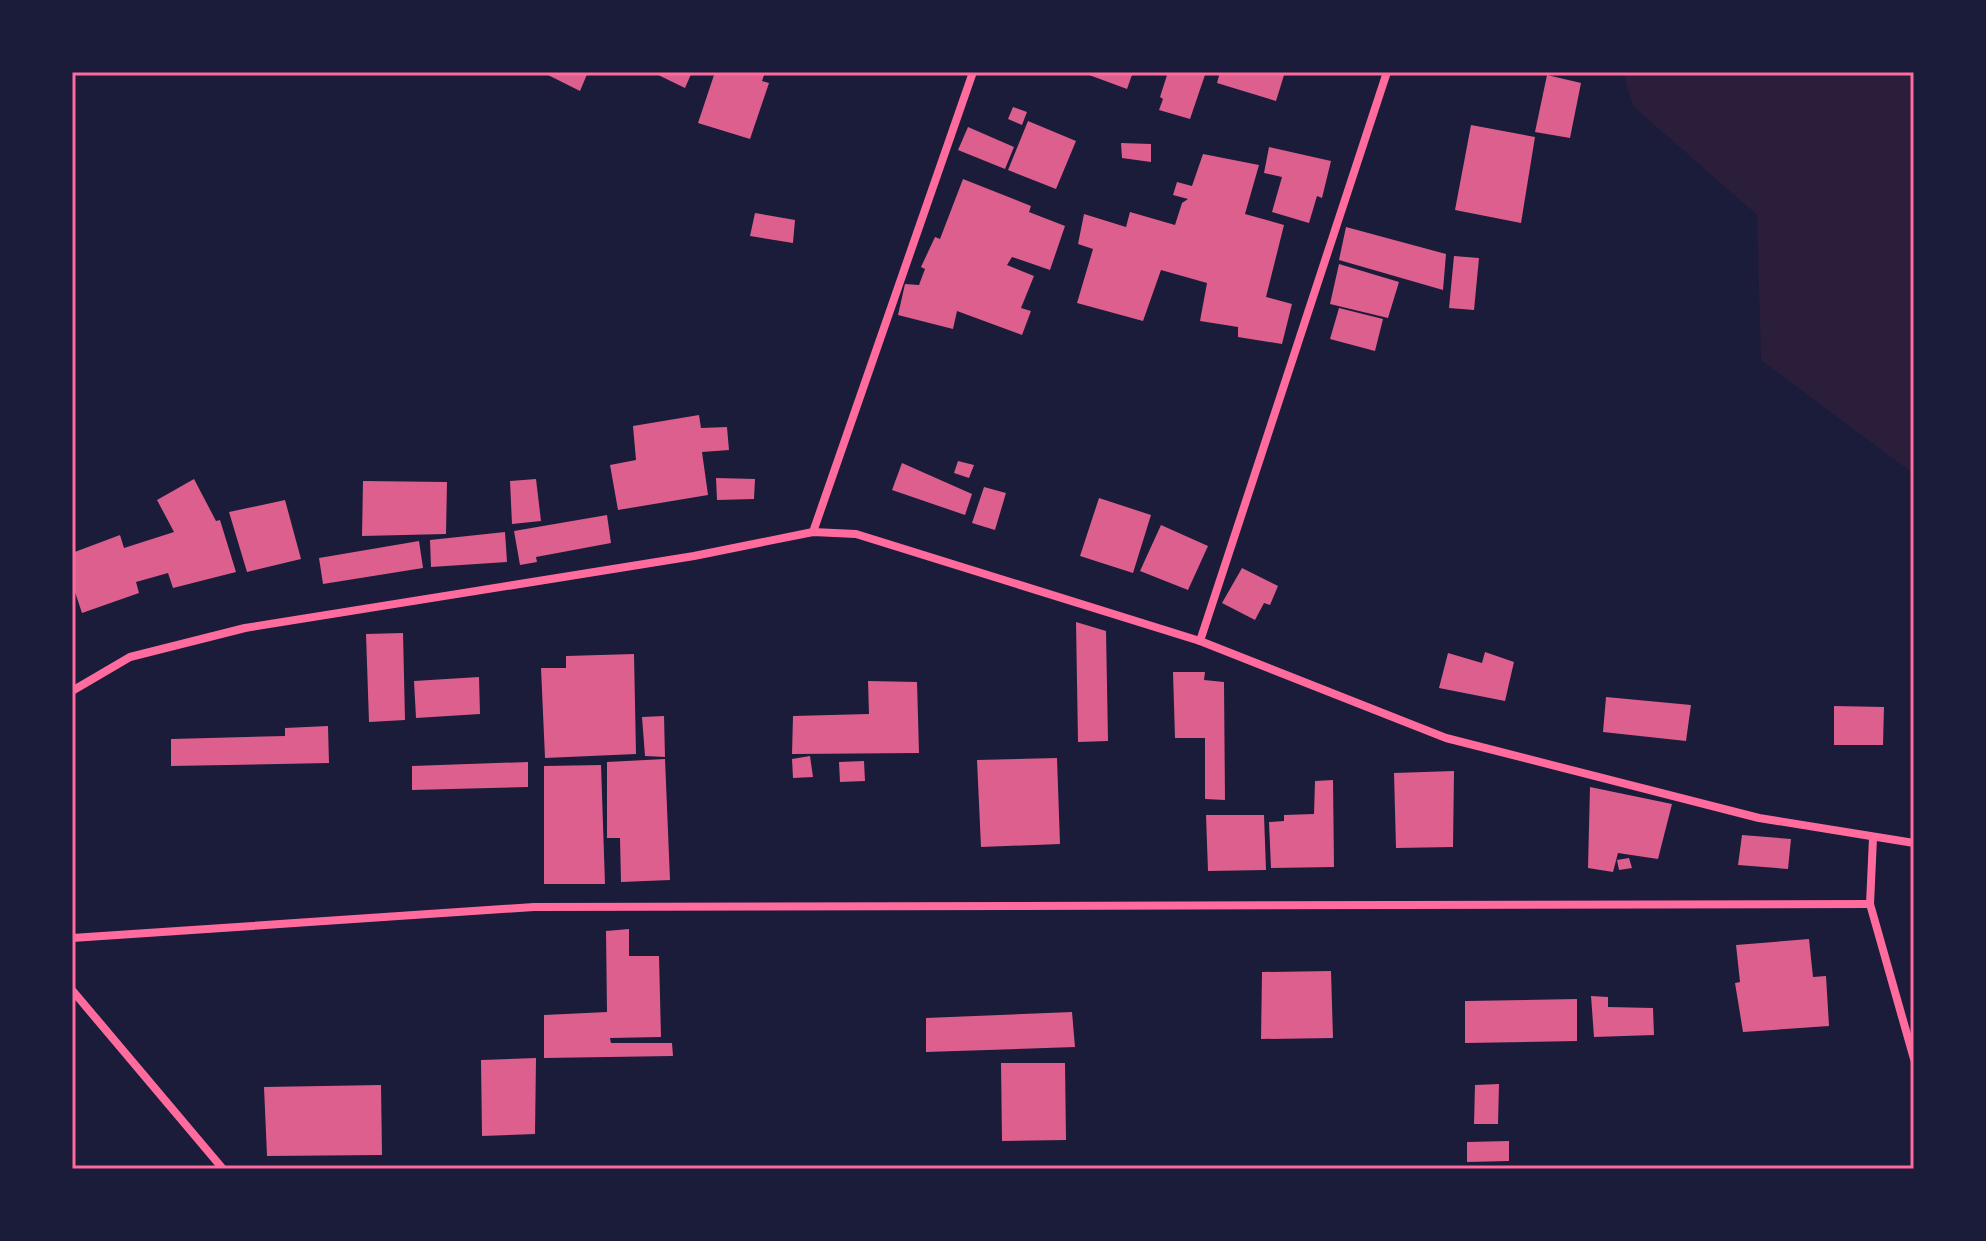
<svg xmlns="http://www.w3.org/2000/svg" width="1986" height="1241" font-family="'Times New Roman',serif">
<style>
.green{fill:#2a1e3b}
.building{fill:#dd5f8e}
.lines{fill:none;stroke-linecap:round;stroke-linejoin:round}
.minor{stroke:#ff6b9d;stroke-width:8}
.neatline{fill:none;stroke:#ff6b9d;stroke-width:3}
</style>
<rect width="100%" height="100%" fill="#1b1b3a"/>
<polygon class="green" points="1623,72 1914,72 1914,474 1761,360 1757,215 1633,106"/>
<g class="building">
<polygon points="542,72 588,72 580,91"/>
<polygon points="652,72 692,72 685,88"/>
<polygon points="715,72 765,72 762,81 769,83 750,139 698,123"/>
<polygon points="1081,72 1133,72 1127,89"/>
<polygon points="1168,72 1206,72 1190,119 1159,110 1163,99 1160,97"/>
<polygon points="1220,72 1285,72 1276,101 1217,83"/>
<polygon points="1547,75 1581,83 1570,138 1535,132"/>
<polygon points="1013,107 1027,112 1022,125 1008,119"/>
<polygon points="1028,121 1076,141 1056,189 1008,170"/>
<polygon points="1471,125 1535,137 1521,223 1455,210"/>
<polygon points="968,127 1014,147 1005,169 958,150"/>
<polygon points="1121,143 1151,144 1151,162 1122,158"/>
<polygon points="1269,147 1331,161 1322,198 1317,196 1309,223 1272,212 1282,177 1264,173"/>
<polygon points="1203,154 1259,165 1245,214 1284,225 1266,297 1292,304 1282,344 1238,337 1238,327 1200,321 1207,283 1161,270 1143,321 1077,303 1093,249 1078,244 1084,214 1126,227 1130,212 1175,225 1182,203 1188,199 1173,195 1177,182 1192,186"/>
<polygon points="963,179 1031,206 1029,212 1065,226 1050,270 1012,257 1007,265 1034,276 1021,308 1031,311 1022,335 957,311 953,329 898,315 905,284 919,285 925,269 921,267 935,237 940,239"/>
<polygon points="755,213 795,220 793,243 750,236"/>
<polygon points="1346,227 1446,254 1443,290 1339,260"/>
<polygon points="1454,256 1479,258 1474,310 1449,308"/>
<polygon points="1339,264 1399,282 1388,318 1330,304"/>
<polygon points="1339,308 1383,319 1375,351 1330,339"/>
<polygon points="699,415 701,428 727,427 729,450 702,452 708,495 618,510 610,465 636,460 633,426"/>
<polygon points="958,461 974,465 969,478 954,473"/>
<polygon points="902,463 972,494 965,515 892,490"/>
<polygon points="716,478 755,479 754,499 717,500"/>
<polygon points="194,479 216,521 220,520 236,572 173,588 168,573 136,582 139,593 82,613 72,583 72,553 120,535 124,548 174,532 157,500"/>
<polygon points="536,479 541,521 512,524 510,481"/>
<polygon points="363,481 447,482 446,534 362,536"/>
<polygon points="984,487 1006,493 995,530 972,523"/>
<polygon points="1099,498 1151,515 1133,573 1080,556"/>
<polygon points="285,500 301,559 247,572 229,512"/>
<polygon points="607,515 611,543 536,557 537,562 520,565 514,531"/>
<polygon points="1161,525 1208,546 1188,590 1140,571"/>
<polygon points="505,532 507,562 431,567 430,540"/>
<polygon points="419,541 423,568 323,584 319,558"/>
<polygon points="1242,568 1278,586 1270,605 1264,603 1255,620 1222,603"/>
<polygon points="1076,622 1106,631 1108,741 1078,742"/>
<polygon points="403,633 405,720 369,722 366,634"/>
<polygon points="1485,652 1514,662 1505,701 1439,688 1448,653 1482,663"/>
<polygon points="634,654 636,754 545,758 541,668 566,668 566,656"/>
<polygon points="1173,672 1205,672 1204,680 1224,682 1225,800 1205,799 1205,738 1175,738"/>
<polygon points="479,677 480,714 416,718 414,681"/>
<polygon points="868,681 917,682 919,753 792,754 793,716 869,714"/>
<polygon points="1606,697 1691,705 1686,741 1603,732"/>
<polygon points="1834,706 1884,707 1883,745 1834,745"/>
<polygon points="664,716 665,757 645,756 642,717"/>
<polygon points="328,726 329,763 171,766 171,739 285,736 285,728"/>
<polygon points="810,756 813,777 793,778 792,759"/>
<polygon points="1057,758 1060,844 981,847 977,760"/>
<polygon points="665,759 670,880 621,882 620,838 607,838 607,762"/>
<polygon points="864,761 865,781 840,782 839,762"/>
<polygon points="528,762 528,787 412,790 412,766"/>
<polygon points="601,765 605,884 544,884 544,766"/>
<polygon points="1454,771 1453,847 1396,848 1394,773"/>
<polygon points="1333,780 1334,867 1271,868 1269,822 1284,821 1284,815 1314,814 1315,781"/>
<polygon points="1590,787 1672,804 1658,859 1618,853 1613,872 1588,868"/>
<polygon points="1206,815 1264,815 1266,870 1208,871"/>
<polygon points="1742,835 1791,839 1788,869 1738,865"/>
<polygon points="1629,858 1632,868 1619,870 1617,860"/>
<polygon points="629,929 629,956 659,956 661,1037 610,1038 611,1043 672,1043 673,1056 544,1058 544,1015 607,1012 606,931"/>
<polygon points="1809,939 1813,977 1826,976 1829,1026 1743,1032 1735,983 1740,982 1736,945"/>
<polygon points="1331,971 1333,1038 1261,1039 1262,972"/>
<polygon points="1591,996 1608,997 1608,1007 1653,1008 1654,1035 1594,1037"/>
<polygon points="1577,999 1577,1041 1465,1043 1465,1001"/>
<polygon points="1072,1012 1075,1047 926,1052 926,1018"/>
<polygon points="536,1058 535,1134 482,1136 481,1060"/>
<polygon points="1001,1063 1065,1063 1066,1140 1002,1141"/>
<polygon points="1499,1084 1498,1124 1474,1124 1475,1085"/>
<polygon points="381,1085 382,1155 267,1156 264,1087"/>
<polygon points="1509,1141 1509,1161 1467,1162 1467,1142"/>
</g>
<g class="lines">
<g class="minor">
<polyline points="813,532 973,72"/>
<polyline points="1200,641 1387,72"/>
<polyline points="72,691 130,657 245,628 694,556 813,532 856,534 1200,641 1446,738 1759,818 1914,843"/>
<polyline points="1873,838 1870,904 1914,1059"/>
<polyline points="72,938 534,907 1870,904"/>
<polyline points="72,990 223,1169"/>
</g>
</g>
<rect width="1986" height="1241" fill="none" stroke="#1b1b3a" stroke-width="148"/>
<rect x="74" y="74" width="1838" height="1093" class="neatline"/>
</svg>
